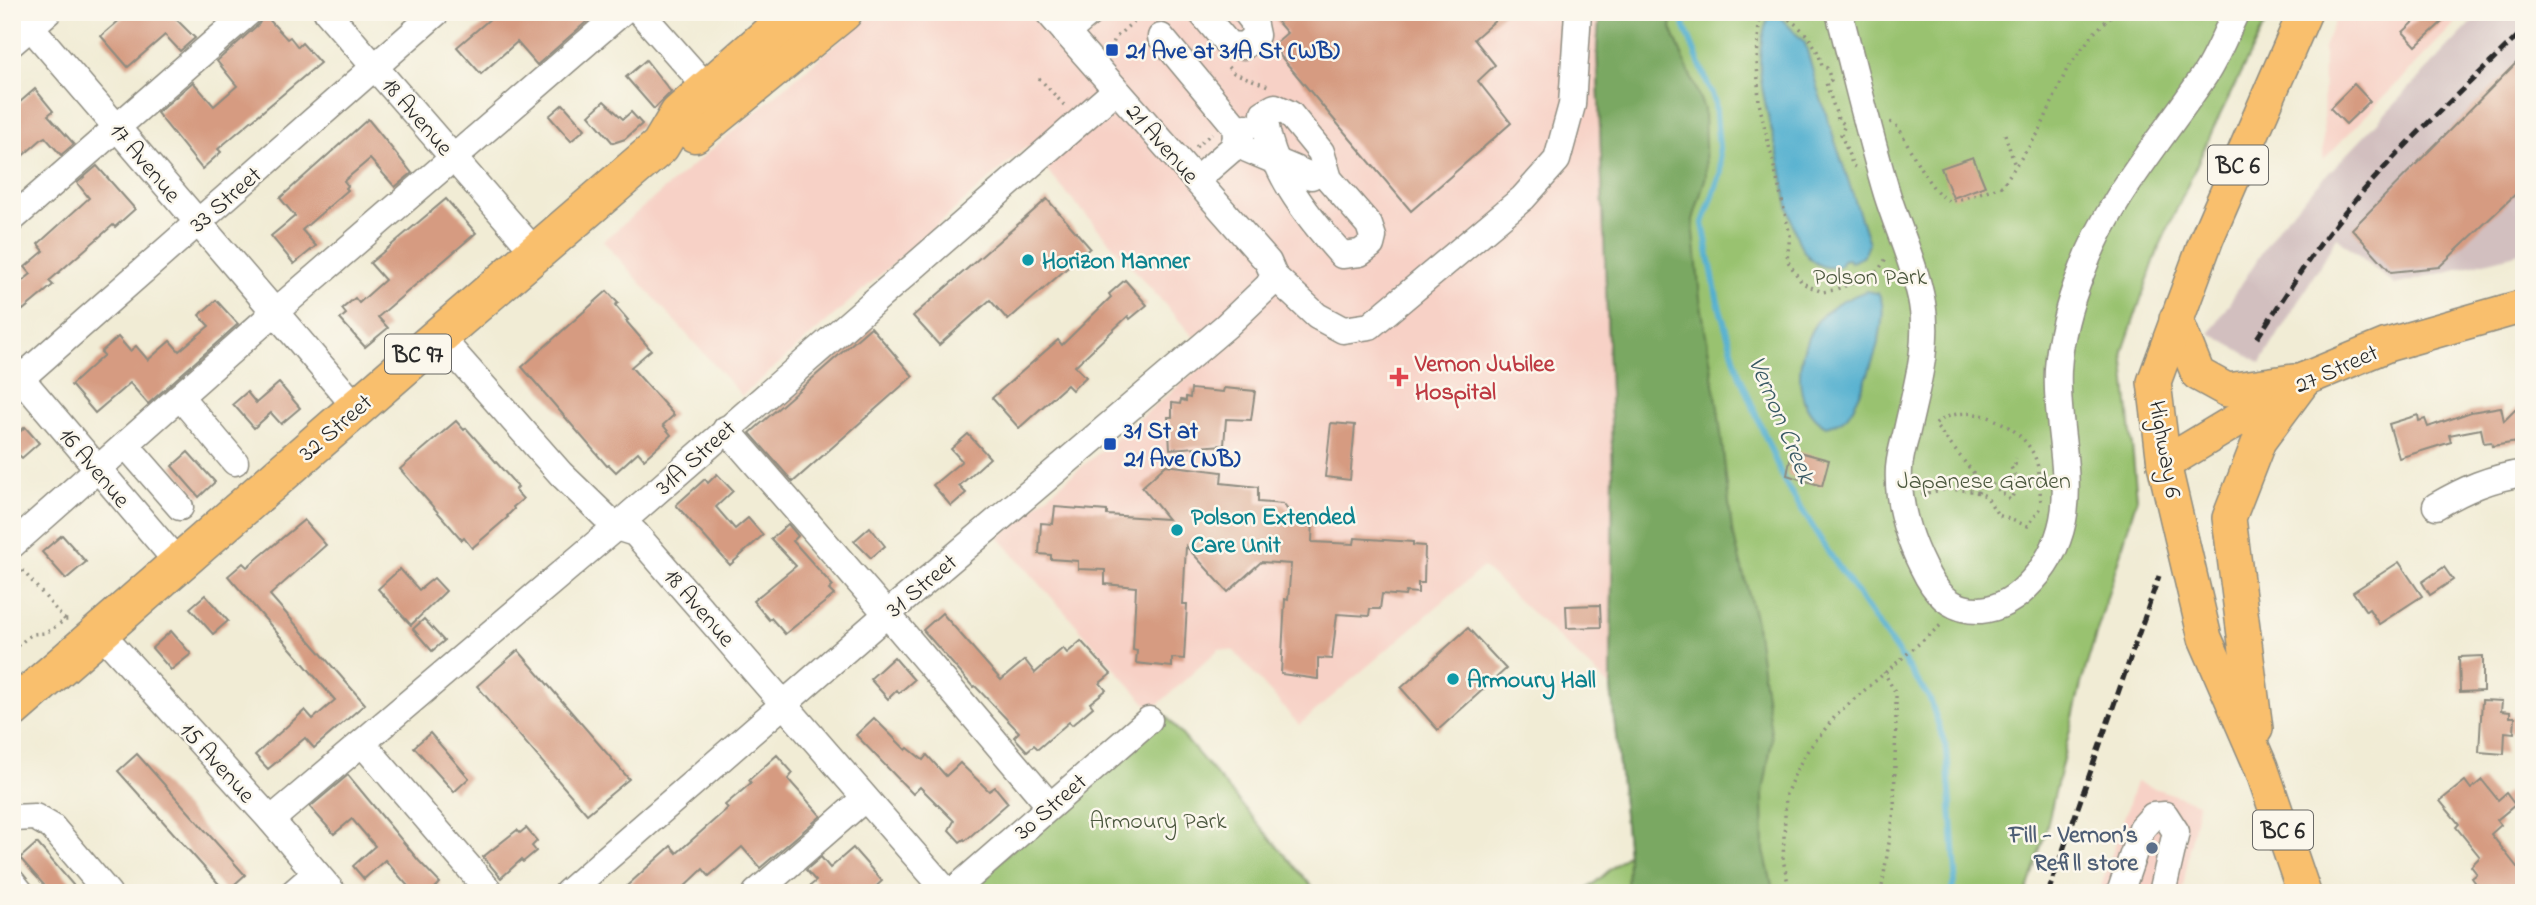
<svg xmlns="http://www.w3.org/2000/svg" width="2536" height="905" font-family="'Indie Flower',sans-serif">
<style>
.built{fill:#f7d1c6}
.industrial{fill:#d2bfbf}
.green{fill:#99c26f;stroke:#62764d;stroke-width:2}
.forest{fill:#7aa862;stroke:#526a46;stroke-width:2}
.water{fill:#51afcf;stroke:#3e6d7d;stroke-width:2}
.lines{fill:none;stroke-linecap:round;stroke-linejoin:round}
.stream{stroke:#51afcf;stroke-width:6}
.building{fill:#d69b81}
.minor-casing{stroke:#8e8c80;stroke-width:29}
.major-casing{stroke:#8e8c80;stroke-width:36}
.highway-casing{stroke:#8e8c80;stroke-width:41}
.path{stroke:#8e8c80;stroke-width:3.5;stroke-dasharray:2 5;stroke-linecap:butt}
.minor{stroke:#fff;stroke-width:26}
.major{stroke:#f9bf6d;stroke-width:33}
.highway{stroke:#f9bf6d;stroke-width:38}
.rail{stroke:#2b2b2b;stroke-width:5;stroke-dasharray:10 5;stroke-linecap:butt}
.transit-dot{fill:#1a4fb4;stroke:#fbf7ec;stroke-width:2.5}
.culture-dot{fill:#0f9aa8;stroke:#fbf7ec;stroke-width:2.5}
.health-dot{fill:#e0444e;stroke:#fbf7ec;stroke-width:2.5}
.service-dot{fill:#5c6f8a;stroke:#fbf7ec;stroke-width:2.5}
.labels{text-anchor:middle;stroke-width:5;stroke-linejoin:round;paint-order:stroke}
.shield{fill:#fbf7ec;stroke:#696865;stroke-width:2}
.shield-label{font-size:23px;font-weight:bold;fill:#2b2b2b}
.transit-label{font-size:24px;font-weight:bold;fill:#164399;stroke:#fbf7ec;text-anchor:start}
.street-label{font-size:24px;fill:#2b2b2b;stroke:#fbf7ec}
.culture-label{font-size:24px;font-weight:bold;fill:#0d838f;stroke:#fbf7ec;text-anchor:start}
.park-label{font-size:24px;fill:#4c583f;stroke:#fbf7ec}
.health-label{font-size:24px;font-weight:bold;fill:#be3a42;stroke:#fbf7ec;text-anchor:start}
.service-label{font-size:24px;font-weight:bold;fill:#4e5e75;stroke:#fbf7ec;text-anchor:end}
.water-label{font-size:26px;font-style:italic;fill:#385964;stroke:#fbf7ec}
</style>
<rect width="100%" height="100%" fill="#fbf7ec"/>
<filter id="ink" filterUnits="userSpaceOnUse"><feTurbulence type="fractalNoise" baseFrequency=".0143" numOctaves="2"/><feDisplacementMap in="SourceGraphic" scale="14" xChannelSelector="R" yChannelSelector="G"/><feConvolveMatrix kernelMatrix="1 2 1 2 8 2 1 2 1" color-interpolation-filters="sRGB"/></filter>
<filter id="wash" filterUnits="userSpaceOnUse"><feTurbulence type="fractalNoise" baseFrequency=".00686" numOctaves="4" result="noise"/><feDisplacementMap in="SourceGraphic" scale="28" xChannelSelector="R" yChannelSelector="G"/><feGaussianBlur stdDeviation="1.57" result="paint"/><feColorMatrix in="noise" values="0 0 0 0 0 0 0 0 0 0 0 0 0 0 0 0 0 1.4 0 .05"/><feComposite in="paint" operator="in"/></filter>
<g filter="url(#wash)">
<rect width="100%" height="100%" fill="#f1ecd5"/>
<g class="built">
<polygon points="874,12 1600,12 1597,48 1613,473 1611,687 1483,567 1299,725 1234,651 1219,649 1152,710 998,537 1212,358 1026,147 742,396 603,241"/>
<polygon points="2339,12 2466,12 2323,160 2324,47"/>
<polygon points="2136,782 2198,803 2182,893 2099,893"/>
</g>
<polygon class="industrial" points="2482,12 2524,12 2524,252 2395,285 2337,237 2261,363 2210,333 2280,224"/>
<g class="green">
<polygon points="1600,12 2271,12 2214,127 2158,250 2123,351 2137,498 2081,684 2045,834 2026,893 1583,893 1628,854 1611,687 1613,473 1597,48"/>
<polygon points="1164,714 1314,889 1310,893 969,893 976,882"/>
</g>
<polygon class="forest" points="1600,12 1673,12 1671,28 1704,109 1706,176 1693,220 1700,298 1718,408 1732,530 1755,618 1772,740 1763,793 1764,851 1774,893 1627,893 1628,854 1611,687 1613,473 1597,48"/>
<g class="water">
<path d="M1769 17H1780L1805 43 1817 87 1869 243C1867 252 1861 259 1851 262L1848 259 1843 260 1840 266C1793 279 1787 197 1781 168 1771 120 1747 65 1769 17Z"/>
<path d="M1866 291 1877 293C1896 310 1862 400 1846 417 1839 423 1834 424 1826 426 1789 407 1796 347 1819 319 1831 305 1849 298 1866 291Z"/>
</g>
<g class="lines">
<polyline class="stream" points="1686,12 1684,25 1715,102 1721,172 1703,223 1717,298 1739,374 1784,481 1829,553 1930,699 1947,751 1956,874 1951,893"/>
</g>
<g id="blocks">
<g class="building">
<polygon points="129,12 169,12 195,38 180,51 165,35 128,67 101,36"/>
<polygon points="498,12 587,12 592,17 537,65 517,42 481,74 457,47"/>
<polygon points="1269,12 1505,12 1474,39 1495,65 1478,81 1511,123 1411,211 1272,46 1287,33"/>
<polygon points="2425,12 2453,12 2416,46 2403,32"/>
<polygon points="264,14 287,39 290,37 298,47 302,43 320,63 218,149 221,152 202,169 157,113 193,82 214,106 237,86 217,61 259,24"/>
<polygon points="2524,55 2524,186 2439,267 2391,272 2352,229"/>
<polygon points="646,60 671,92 654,109 626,77"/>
<polygon points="2354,84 2370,101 2346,124 2330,108"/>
<polygon points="35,89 53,111 48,115 74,144 61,155 45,137 43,138 12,165 12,109"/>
<polygon points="604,101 623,119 631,112 642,124 625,139 613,143 589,115"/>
<polygon points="563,104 585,129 571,141 549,116"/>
<polygon points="368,119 412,173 395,187 370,159 344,181 348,186 346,188 348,190 302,230 316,246 294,264 271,236 295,216 280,198"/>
<polygon points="1973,157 1985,186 1953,198 1941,168"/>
<polygon points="97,166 135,209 115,227 113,225 49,281 53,285 23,310 12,297 12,289 31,274 25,267 44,251 38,244 89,198 77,183"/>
<polygon points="446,199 476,233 378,317 388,328 365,347 340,319 346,314 342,309 355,298 359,303 385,280 370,263"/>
<polygon points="1047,199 1090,248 1008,320 990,300 939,345 913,316"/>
<polygon points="1125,280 1147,305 1130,319 1128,316 1075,366 1086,377 1072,390 1067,385 1019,428 992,398 1058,340 1062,345 1111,297 1109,294"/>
<polygon points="607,291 618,303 615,305 628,320 626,321 651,350 631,367 674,415 663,425 671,435 644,459 638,452 616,472 609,465 607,466 522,367"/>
<polygon points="216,300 238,324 148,404 130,383 95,413 71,385 104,355 101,352 118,337 130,351 136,346 148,360 170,341 179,351 209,326 199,315"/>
<polygon points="871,327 913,376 793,482 750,433"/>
<polygon points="279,383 300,408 281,424 271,413 254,428 233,404 247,392 256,403"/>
<polygon points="1224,388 1255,391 1251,420 1226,419 1224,445 1170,449 1168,417 1172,417 1172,403 1180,404 1181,400 1186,401 1186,397 1190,398 1191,389 1223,392"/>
<polygon points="2524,401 2524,441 2492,446 2491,442 2484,443 2481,429 2449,435 2451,442 2399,458 2389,424 2418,415 2419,421 2425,419 2428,427 2471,412 2501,407 2504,421"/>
<polygon points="456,421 464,430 466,428 518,487 515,490 523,499 513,507 514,509 507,516 508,517 472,548 464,538 462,540 400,469"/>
<polygon points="1331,423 1355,425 1350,480 1325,477"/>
<polygon points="25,427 39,443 22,458 19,455 12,461 12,439"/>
<polygon points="968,434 990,458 959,486 966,493 951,506 933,485 962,461 951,449"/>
<polygon points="1792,450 1829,460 1822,486 1787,475"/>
<polygon points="188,452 215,482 199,497 172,466"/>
<polygon points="1166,465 1222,472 1221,483 1258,487 1258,502 1283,504 1294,517 1313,519 1312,542 1354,544 1355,538 1413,542 1413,545 1425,546 1424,583 1418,583 1418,593 1406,592 1405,596 1382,594 1380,609 1370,609 1369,616 1337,614 1332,659 1318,658 1318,679 1281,674 1285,599 1288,600 1291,564 1261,562 1228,592 1186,546 1183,604 1187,604 1184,659 1172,658 1172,667 1136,663 1137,651 1133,650 1136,587 1105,584 1105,570 1078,569 1078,561 1051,559 1051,555 1039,554 1041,523 1053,524 1055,507 1107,511 1107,515 1168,519 1142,487"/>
<polygon points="717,474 733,491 716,507 735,529 748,518 763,535 730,565 676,505 705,479 708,483"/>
<polygon points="304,520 326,545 270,595 365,704 314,748 305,738 268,769 255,755 305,710 313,719 335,700 228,576 243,563 247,567"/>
<polygon points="788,524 798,536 793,541 833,586 829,590 834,595 785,634 771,618 769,620 753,601 796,566 771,539"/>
<polygon points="870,527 885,546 871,558 854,541"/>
<polygon points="62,535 86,562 66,579 42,552"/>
<polygon points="2399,562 2422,596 2379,624 2369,609 2366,611 2353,592"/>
<polygon points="2444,567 2453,580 2430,595 2422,582"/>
<polygon points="400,569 419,590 434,578 446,591 411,625 378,589"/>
<polygon points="205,595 228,621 213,634 190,608"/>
<polygon points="1600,605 1601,627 1567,628 1566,606"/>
<polygon points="942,613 1001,680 1025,660 1035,673 1063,648 1067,653 1081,641 1111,674 1100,683 1106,690 1090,703 1093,707 1072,725 1069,722 1038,749 1034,745 1027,751 1014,737 1019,732 975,686 973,687 923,630"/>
<polygon points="424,619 444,641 432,651 413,629"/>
<polygon points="1468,628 1506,669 1438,730 1401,688"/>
<polygon points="171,631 191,654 171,670 152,648"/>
<polygon points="518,650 629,779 587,814 477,686"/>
<polygon points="2483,656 2483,691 2460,692 2459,657"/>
<polygon points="894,657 914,680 899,693 897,690 888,699 870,679"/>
<polygon points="2482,700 2502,701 2501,711 2510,712 2510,717 2515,717 2514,733 2505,732 2504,754 2479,752"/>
<polygon points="874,718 906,750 908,748 923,760 927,755 946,776 960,763 989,791 995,787 1008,803 965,841 964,839 960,842 949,830 954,821 920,787 913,794 856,735"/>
<polygon points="430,733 469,778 454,792 414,747"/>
<polygon points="137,754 245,875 226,892 118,771"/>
<polygon points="777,755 793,773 788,779 821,816 760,868 742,847 709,876 703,869 678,893 619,893 671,846 677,853 728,808 725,805 751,783 749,780"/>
<polygon points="348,775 419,861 440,883 430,893 414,893 385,860 364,879 353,866 375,846 352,819 334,834 310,807"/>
<polygon points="2482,780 2498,800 2506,793 2515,805 2497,820 2501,825 2491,834 2524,876 2524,884 2512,893 2483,893 2472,878 2477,874 2471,866 2480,857 2456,827 2459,824 2440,801 2465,781 2471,789"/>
<polygon points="526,828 537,841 532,846 536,851 523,862 521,860 501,878 483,857 517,830 520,833"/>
<polygon points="37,843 80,893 51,893 20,858"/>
<polygon points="853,848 882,881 869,893 802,893 816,881 806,870 821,857 830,868"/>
</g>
</g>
</g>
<g filter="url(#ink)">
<use href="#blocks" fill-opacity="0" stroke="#8e8c80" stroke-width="2"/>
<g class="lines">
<defs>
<g id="minor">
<polyline points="18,12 357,408"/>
<polyline points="327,12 535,252"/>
<polyline points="640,12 718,100"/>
<polyline points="1048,12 1268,262 1274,276 1317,316 1343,330 1370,326 1523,198 1557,160 1572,105 1578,12"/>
<polyline points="1201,12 1229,45 1244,46 1256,35 1253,21 1246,12"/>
<path d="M1839 12C1855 73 1869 134 1887 194 1898 229 1916 268 1922 303 1930 346 1915 392 1906 435 1903 445 1900 457 1899 468 1897 505 1910 544 1928 577 1940 598 1955 611 1981 610 2002 608 2018 597 2032 581 2091 516 2054 444 2058 369 2060 337 2070 301 2082 271 2109 197 2163 138 2206 73 2218 54 2226 32 2236 12"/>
<polyline points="1066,33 1091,12"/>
<polyline points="1161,37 1235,126 1236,138 1247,149 1311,176 1319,172 1325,165"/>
<polyline points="12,43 48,12"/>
<path d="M1275 107 1290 114 1321 152 1329 179 1369 225 1373 237 1371 245 1360 253 1342 255C1306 215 1269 169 1264 113Z"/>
<polyline points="1196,180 1233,148 1236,138 1246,127"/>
<polyline points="12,219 249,12"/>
<polyline points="439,336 561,474 616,527 635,533 948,893"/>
<polyline points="12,368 179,564"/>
<polyline points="12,386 437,12"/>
<polyline points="181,398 235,462"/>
<polyline points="726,429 887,614 1050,806"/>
<polyline points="126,445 180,507"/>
<path d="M2436 506C2465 489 2490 478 2524 473"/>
<polyline points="12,545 275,312 622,12"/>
<polyline points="101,633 271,820 333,893"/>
<polyline points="363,744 491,893"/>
<polyline points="12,818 35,817 52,827 108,893"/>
<polyline points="271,820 616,527 1116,90"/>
<polyline points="12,882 21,893"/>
<polyline points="293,893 316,873"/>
<polyline points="567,893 887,614 1226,326 1268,286 1274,276"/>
<polyline points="756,893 865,798"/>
<polyline points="951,893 1149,720"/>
<polyline points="2120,893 2142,828 2153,816 2165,815 2176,832 2162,893"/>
</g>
<g id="major">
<polyline points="2176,319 2198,374 2227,390 2293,381"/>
<polyline points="2164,464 2305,379 2387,345 2524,306"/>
<polyline points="2256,729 2229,518 2259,441 2305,379"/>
<polyline points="2304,893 2261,767 2205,638 2164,464 2154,382 2207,238 2305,12"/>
</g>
<g id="highway">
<polyline points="695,133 843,12"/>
<polyline points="12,709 439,336 660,146 679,114 795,12"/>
</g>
</defs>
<use href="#minor" class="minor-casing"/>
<use href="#major" class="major-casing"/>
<use href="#highway" class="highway-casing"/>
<g class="path">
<polyline points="1768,12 1763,13 1759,23 1757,62 1759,103 1790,235 1787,260 1802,283 1822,292 1834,290 1869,277 1878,271 1887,257"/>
<path d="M1777 12C1798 23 1818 42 1822 67L1827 68 1831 80 1826 83 1838 119 1845 125 1841 134 1853 166 1855 167"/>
<polyline points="1787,12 1819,15"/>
<polyline points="1111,49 1115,38 1144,12"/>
<polyline points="1228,67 1234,73 1268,86"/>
<polyline points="1039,78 1064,105"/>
<path d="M1890 122 1898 127C1911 148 1928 192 1951 202L2002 186 2039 132 2067 69 2093 34 2115 12"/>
<polyline points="2005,134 2015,166"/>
<polyline points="1196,147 1212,133"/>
<path d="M1978 493 1976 489V476L1935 425C1964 398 2017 422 2033 453 2041 468 2039 485 2041 502"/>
<path d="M1978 493 1982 483 1993 485 2010 500C2018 488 2017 480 2011 467L2015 465 2016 458"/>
<polyline points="1921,494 1947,489 1973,491 1986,496 1998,515 2028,526 2040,509"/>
<polyline points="18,565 65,620"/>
<polyline points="12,650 32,634 46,633 65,620 71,620"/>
<polyline points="1790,893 1783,859 1786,794 1797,769 1808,750 1838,713 1942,624"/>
<polyline points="1881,893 1894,811 1896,713 1896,694 1884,672"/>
</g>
<use href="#minor" class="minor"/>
<use href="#major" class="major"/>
<use href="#highway" class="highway"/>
<g class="rail">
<path d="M2257 338C2286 295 2313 250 2347 210 2400 146 2464 89 2524 30"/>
<polyline points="2048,893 2159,576"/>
</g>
</g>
</g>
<g class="transit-dot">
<rect x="1105" y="43" width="14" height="14" rx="3.5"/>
<rect x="1103" y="437" width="14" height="14" rx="3.5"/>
</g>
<g class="culture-dot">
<circle cx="1028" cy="260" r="7"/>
<circle cx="1177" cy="530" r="7"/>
<circle cx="1453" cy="679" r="7"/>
</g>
<path class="health-dot" d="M1395.5 366.5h7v7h7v7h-7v7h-7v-7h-7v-7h7z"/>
<circle class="service-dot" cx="2152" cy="848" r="7"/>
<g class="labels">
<g class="shield">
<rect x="2208" y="145.5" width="60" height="39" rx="5"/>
<rect x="385" y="334.5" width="66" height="39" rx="5"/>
<rect x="2253" y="810.5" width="60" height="39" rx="5"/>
</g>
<g class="shield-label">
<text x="2238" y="173">BC 6</text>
<text x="418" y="362">BC 97</text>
<text x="2283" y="838">BC 6</text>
</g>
<g class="transit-label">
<text x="1126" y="58">21 Ave at 31A St (WB)</text>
<text x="1124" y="438">31 St at<tspan x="1124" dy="28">21 Ave (NB)</tspan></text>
</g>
<g class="street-label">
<text transform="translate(418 116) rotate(49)" y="8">18 Avenue</text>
<text transform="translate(1163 143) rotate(49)" y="8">21 Avenue</text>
<text transform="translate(146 162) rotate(50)" y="8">17 Avenue</text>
<text transform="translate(225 199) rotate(-41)" y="8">33 Street</text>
<text transform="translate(2336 368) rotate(-24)" y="8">27 Street</text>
<text transform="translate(335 427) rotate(-41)" y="8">32 Street</text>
<text transform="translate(2166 449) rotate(80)" y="8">Highway 6</text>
<text transform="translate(695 457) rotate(-42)" y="8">31A Street</text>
<text transform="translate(95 467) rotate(50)" y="8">16 Avenue</text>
<text transform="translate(921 585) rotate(-40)" y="8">31 Street</text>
<text transform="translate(700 607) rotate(49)" y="8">18 Avenue</text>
<text transform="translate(218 762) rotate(48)" y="8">15 Avenue</text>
<text transform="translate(1050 806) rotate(-41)" y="8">30 Street</text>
</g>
<g class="culture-label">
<text x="1042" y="268">Horizon Manner</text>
<text x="1191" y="524">Polson Extended<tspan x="1191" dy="28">Care Unit</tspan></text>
<text x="1467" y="687">Armoury Hall</text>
</g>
<g class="park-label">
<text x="1870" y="284">Polson Park</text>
<text x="1984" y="488">Japanese Garden</text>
<text x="1158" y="828">Armoury Park</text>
</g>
<g class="health-label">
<text x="1415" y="371">Vernon Jubilee<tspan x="1415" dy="28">Hospital</tspan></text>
</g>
<g class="service-label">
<text x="2138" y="842">Fill - Vernon’s<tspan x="2138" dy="28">Refill store</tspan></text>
</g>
<g class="water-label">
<text transform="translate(1783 419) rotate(67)" y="9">Vernon Creek</text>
</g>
</g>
<rect width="2536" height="905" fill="none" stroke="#fbf7ec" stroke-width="42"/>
</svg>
